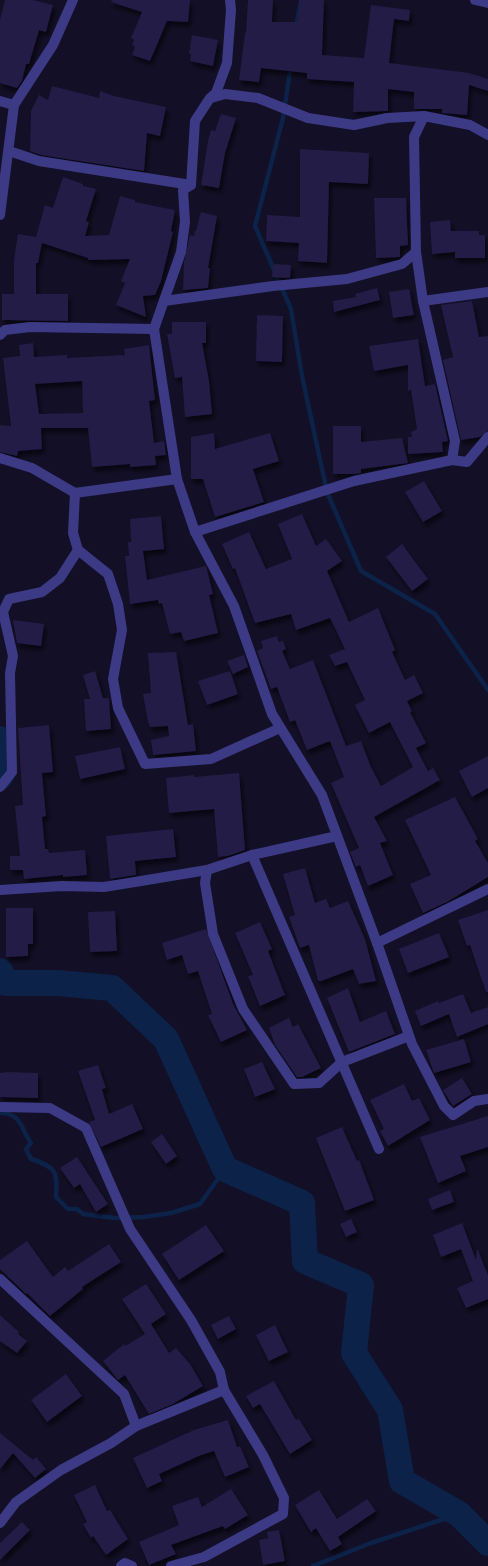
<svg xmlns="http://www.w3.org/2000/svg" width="488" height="1566" font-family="'Fira Sans Condensed',sans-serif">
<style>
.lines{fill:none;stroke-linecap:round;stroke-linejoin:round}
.stream{stroke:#0c2248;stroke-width:4.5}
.river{stroke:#0c2248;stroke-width:26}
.building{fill:#241b47;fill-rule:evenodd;filter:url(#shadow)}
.street{stroke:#3d3a85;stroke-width:10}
</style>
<defs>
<filter id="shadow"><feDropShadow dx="2.5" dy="4.5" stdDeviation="2" flood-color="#0009"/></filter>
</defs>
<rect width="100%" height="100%" fill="#130f26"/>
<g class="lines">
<g class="stream">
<polyline points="296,28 301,0"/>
<polyline points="291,65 283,118 255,226 291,309 302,376 327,492 361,571 435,614 488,690"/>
<path d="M0 1113C21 1112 22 1131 31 1143L26 1149 31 1159C55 1167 58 1170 56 1197L68 1209H77L83 1214 115 1218 144 1217 171 1213 200 1204 225 1169"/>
<polyline points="313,1566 371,1543 459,1514"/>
</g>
<g class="river">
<polyline points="0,739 3,771 0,777"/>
<polyline points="0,971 6,983 58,983 112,988 166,1039 225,1169 302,1203 305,1261 361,1285 354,1353 390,1410 402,1481 459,1514 488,1543"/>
</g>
</g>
<g class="building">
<polygon points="5,0 33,0 53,5 46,32 39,30 29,64 26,64 22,81 17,88 0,83 0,20"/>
<polygon points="112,0 190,0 188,22 167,21 150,61 132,55 135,47 132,45 134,40 131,38 142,12 111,2"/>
<polygon points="248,0 273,0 272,22 298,22 299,0 324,0 322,55 364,58 371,5 410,10 409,21 394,19 389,63 469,73 488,79 488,91 469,85 467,115 442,113 442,109 414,109 414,92 388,89 388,111 353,112 354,82 307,79 307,73 261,68 259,82 239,80 245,33 246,33"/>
<polygon points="192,35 218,40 213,66 190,61 191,54 189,54"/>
<polygon points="52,86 99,98 100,91 114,96 166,107 160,136 147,133 144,171 41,155 30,151 31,111 39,95 48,100"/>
<polygon points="221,114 236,118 225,153 219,188 201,185 208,141 211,130 215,131"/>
<polygon points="300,149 369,153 368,184 329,182 327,263 298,261 299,243 266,241 267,215 300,217"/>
<polygon points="63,177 83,184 83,186 96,189 86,221 89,222 85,236 109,235 120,196 135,200 135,202 175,210 171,231 173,232 161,281 155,295 143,296 146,317 116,305 125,283 121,281 130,259 88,260 88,258 42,243 38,263 36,263 36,294 68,294 68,321 2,320 2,294 14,294 14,260 18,234 36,237 45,205 53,208"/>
<polygon points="374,198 406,198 408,245 400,246 400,257 376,258"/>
<polygon points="201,212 217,216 208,268 210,268 208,288 183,290 184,262 190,235 194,236 195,230 196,231"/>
<polygon points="450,220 451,231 479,231 479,235 485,235 485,258 455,258 455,252 432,254 430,222"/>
<polygon points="273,264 291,265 290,278 272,277"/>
<polygon points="377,288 380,300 334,312 333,301 356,297 355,294"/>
<polygon points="409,289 414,315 393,318 389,292"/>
<polygon points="472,301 479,337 488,336 488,431 480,437 461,440 443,360 453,357 441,305"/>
<polygon points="257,315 283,316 282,362 256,361"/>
<polygon points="172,322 206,322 206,343 202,343 209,381 212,414 185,417 182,377 175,378 167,334 172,334"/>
<polygon points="418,339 425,386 435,384 448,441 442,442 443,452 408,454 408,437 412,437 411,432 417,429 411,390 408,391 408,365 374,371 369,346"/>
<path d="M33 343 34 357 67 355V358L125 355 124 349 149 345 155 400 149 401 154 443 164 441 166 455 155 456 156 465 130 467V464L92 467 88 428H41L42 449 18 451 17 456 0 452V425L11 426 3 358 20 356 19 345ZM82 381 83 413 39 414 35 384Z"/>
<polygon points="333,426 361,426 361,442 402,438 408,463 361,469 361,473 355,474 333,474"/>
<polygon points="214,433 215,449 270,433 279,461 253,469 264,502 215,517 203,479 191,479 191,437"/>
<polygon points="424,481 442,511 423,522 405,492"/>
<polygon points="302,514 316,546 326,539 342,561 327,571 349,622 378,608 395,650 392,652 405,680 414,675 423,693 407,701 412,711 410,712 426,743 416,748 428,771 433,768 440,780 374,817 387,841 380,843 393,875 368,886 360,865 356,867 350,852 359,848 331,783 344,777 330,741 307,750 295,720 290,722 277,687 271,689 257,651 263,648 261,641 277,636 279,642 283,641 286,649 282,651 290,669 313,660 346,746 361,741 370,765 381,786 413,767 390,722 369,733 355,705 365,700 347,662 335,666 329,655 345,649 330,618 296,630 291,614 255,623 235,568 233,569 222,544 249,532 266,569 292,559 278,524"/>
<polygon points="161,516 164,549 143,551 147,580 206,566 213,594 209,595 218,633 184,641 181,632 170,634 162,603 159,604 158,600 130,604 125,556 129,556 128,542 131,542 130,519"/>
<polygon points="402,544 428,579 412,591 386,557"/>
<polygon points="13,620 44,624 41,646 17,643"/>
<polygon points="176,652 188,725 193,724 196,751 153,755 151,740 169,736 168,726 150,727 148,722 143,694 151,693 148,653"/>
<polygon points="244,655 248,667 233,674 227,661"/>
<polygon points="95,671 103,698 109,698 111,729 86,731 84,699 90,699 83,675"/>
<polygon points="230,671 238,694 207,705 198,681"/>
<polygon points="49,725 53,772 42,773 46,816 42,817 45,849 48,849 49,853 85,850 87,875 63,877 63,875 24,879 23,870 10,870 10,856 20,856 15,806 23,805 18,728"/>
<polygon points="120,747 125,769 80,779 75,756"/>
<polygon points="488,756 488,788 472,797 459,771"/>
<polygon points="239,773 245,850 228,856 218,857 214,809 169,813 166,778 194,775 194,777"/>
<polygon points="455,797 478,839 475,841 488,863 488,877 447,902 423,913 410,884 431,875 405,820"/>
<polygon points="173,829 176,857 135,861 136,875 110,879 106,836"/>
<polygon points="305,868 315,903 326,899 330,908 348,901 365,939 376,981 359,984 353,969 321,981 318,981 309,945 300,948 289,917 295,915 283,874"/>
<polygon points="6,908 33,908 33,944 28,944 28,956 6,957"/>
<polygon points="488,910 488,992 486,992 470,945 467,946 458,920"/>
<polygon points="115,911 117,951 90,952 88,912"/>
<polygon points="260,922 272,949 268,951 285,995 260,1006 248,976 253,975 235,933"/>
<polygon points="206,929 233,1004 247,1030 221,1042 208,1015 212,1014 198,971 188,974 182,955 167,960 162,943"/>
<polygon points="439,933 449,957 408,973 399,949"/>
<polygon points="348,988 360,1022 386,1011 395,1034 349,1052 327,998"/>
<polygon points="463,994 471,1013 488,1007 488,1024 457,1037 449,1014 421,1026 415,1011 438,1001 439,1003"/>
<polygon points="289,1018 293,1027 298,1024 321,1068 302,1077 297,1077 275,1045 269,1028"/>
<polygon points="464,1039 471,1062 434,1073 426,1050"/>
<polygon points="262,1062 275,1089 255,1097 244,1069"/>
<polygon points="98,1065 106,1088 102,1089 109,1114 132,1104 143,1129 101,1147 89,1122 95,1120 78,1071"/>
<polygon points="8,1072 38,1073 38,1098 0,1097 0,1073"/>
<polygon points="462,1078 472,1094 453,1106 443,1090"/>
<polygon points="404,1084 412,1101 419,1098 430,1120 388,1146 380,1131 384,1129 370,1100"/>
<polygon points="488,1116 488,1147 460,1156 466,1171 438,1183 420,1137"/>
<polygon points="342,1127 357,1161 359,1160 374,1200 345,1211 316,1138"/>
<polygon points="162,1134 177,1156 166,1164 151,1142"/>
<polygon points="77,1157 108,1204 96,1212 80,1184 74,1188 60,1168"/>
<polygon points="450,1190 454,1202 432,1210 428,1199"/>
<polygon points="351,1219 357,1232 346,1237 340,1224"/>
<polygon points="462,1223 476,1260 477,1248 488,1275 488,1299 466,1308 457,1288 473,1281 461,1249 441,1257 433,1235"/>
<polygon points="206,1225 224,1251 179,1280 162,1254"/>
<polygon points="27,1241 53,1277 65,1267 68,1271 109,1244 121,1262 82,1287 83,1289 50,1316 27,1293 26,1294 0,1269 0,1260"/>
<polygon points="146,1284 166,1314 151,1324 169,1353 176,1348 190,1364 203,1386 173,1404 149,1414 125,1375 118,1380 103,1361 124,1344 125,1346 145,1334 122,1299"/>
<polygon points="0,1315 19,1332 18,1334 27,1341 17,1353 0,1341"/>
<polygon points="229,1316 236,1329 218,1339 211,1325"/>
<polygon points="275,1325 288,1352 269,1361 256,1335"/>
<polygon points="66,1374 82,1396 47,1422 31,1400"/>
<polygon points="274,1381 296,1420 299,1419 312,1440 290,1454 260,1404 253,1408 246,1396"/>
<polygon points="228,1420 237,1447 240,1446 249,1467 225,1477 214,1451 201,1455 159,1474 162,1481 147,1488 133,1458 194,1430"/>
<polygon points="0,1433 33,1460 36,1457 46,1469 35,1478 13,1453 0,1469"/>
<polygon points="95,1485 107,1511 110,1510 128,1539 106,1555 93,1536 91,1538 83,1524 87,1522 74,1495"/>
<polygon points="231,1489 248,1515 225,1529 223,1526 171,1545 176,1554 149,1565 139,1542 179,1525 172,1506 198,1497 202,1507"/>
<polygon points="319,1490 337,1519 367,1499 376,1511 338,1537 342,1544 330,1551 316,1528 311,1532 295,1505"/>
<polygon points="22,1522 30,1530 0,1560 0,1543"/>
<polygon points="279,1530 285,1561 263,1565 259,1540 268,1538 267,1532"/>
</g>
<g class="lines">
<g class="street">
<polyline points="230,0 231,10 227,63 216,93 210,98 195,121 191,185 183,190 185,222 181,252 154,329 177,479 195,532 234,606 272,714 322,795 377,943 412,1044 444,1106 453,1115 474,1101 488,1099"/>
<polyline points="475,0 488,3"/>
<polyline points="211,98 225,94 258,98 308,118 354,125 387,118 424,116 470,125 488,135"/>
<polyline points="0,101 14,105"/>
<polyline points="9,151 39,161 191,185"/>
<polyline points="0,215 14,105 53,45 73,0"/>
<polyline points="164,301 273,286 347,279 402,264 416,252"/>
<polyline points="423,301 488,292"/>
<polyline points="0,335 5,330 30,327 154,329"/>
<polyline points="0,458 32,468 75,493 177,479"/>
<polyline points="452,460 467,462 488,437"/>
<polyline points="75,493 73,533 78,550 108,574 118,604 122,630 113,679 118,708 145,764 211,759 280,728"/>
<polyline points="195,532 354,481 452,460 455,441 423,301 416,252 414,137 424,116"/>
<polyline points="0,787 12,772 10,673 13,656 3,612 9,599 42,592 60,578 78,550"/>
<polyline points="252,855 379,1149"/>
<polyline points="207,870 205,883 213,934 243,1009 294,1084 319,1083 342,1062 409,1036"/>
<polyline points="0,890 62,886 104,887 147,880 207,870 252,855 337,836"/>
<polyline points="377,943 488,889"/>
<polyline points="0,1107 50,1108 86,1128 130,1229 191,1320 220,1372 224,1390 263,1455 284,1498 283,1514 204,1557 171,1566"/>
<polyline points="0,1279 124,1394 136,1426"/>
<polyline points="0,1523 16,1502 61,1470 111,1443 136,1426 224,1390"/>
<polyline points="121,1566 125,1563 132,1566"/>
</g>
</g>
</svg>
